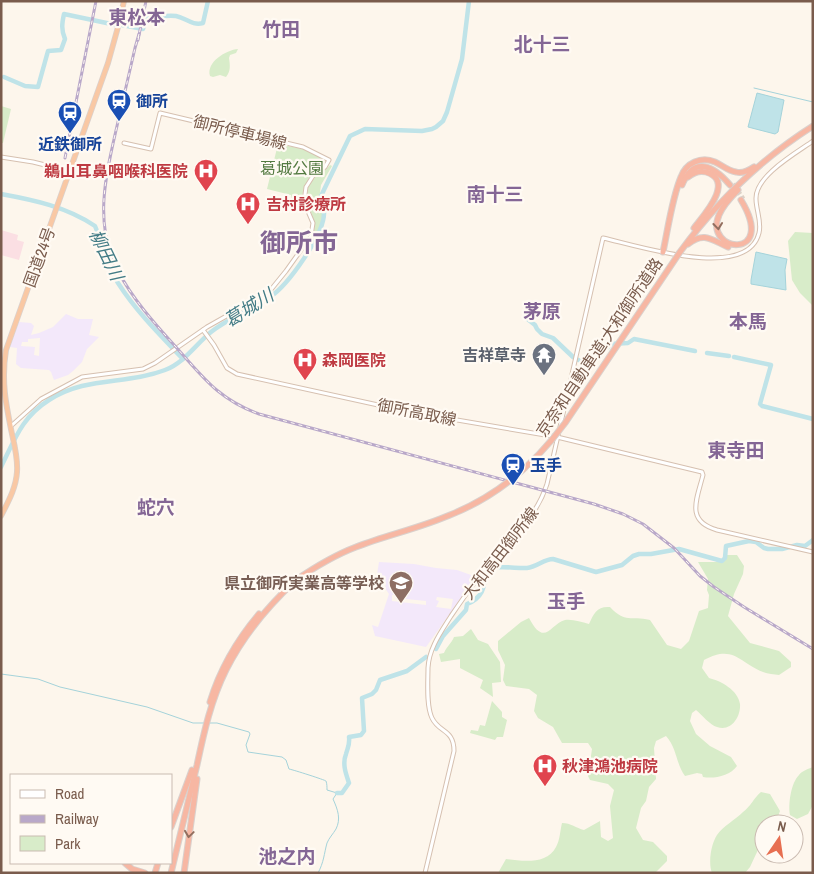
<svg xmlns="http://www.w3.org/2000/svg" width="814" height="874" font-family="'Archivo Narrow','Noto Sans JP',sans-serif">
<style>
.education{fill:#f3e8fa;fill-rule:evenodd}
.medical{fill:#fbdfe3}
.green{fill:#d8ecc9}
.water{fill:#bfe3e8;stroke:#a5d3da}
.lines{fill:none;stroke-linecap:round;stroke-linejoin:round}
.stream{stroke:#a5d3da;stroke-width:1}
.river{stroke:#bfe3e8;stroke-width:4.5}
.motorway-tunnel{stroke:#dcd0c4;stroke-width:5;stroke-dasharray:5 2.5;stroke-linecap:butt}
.secondary-casing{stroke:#d6c0b0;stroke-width:5}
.trunk-casing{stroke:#dad1cd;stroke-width:6}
.motorway-casing{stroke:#dad1cd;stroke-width:7}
.secondary{stroke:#fff;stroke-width:3}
.trunk{stroke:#f9c8a4;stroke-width:4.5}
.motorway{stroke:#f7b7a3;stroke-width:5}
.rail-casing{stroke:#b9a8c9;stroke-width:3}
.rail{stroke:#fffaf3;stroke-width:1;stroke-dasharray:4;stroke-linecap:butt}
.motorway-bridge-casing{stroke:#dad1cd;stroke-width:7;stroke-linecap:butt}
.motorway-bridge{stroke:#f7b7a3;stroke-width:5}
.oneway{stroke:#936e5e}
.labels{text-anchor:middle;stroke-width:4.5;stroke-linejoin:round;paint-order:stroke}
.transit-label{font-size:16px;font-weight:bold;fill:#164399;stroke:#fffaf3;text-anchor:start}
.street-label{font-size:16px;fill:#7a5c4d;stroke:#fffaf3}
.park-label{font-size:16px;fill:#537a41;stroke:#fffaf3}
.health-label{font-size:16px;font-weight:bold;fill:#be3a42;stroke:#fffaf3;text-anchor:start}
.worship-label{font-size:16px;font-weight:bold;fill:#5b616d;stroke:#fffaf3;text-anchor:end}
.education-label{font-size:16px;font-weight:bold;fill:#785e54;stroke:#fffaf3;text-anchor:end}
.water-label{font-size:18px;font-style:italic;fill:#437c86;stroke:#fffaf3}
.quarter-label{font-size:19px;font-weight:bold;fill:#846695;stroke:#fffaf3}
.town-label{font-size:26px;font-weight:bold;fill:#846695;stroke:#fffaf3}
</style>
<rect width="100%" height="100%" fill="#fdf6ec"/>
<g class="education">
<path d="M66 314 78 319H93L89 335 99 337 87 349 82 362 73 371 68 375 54 380 51 372 49 370 21 368 16 364 17 348 10 347 19 322 31 323 34 326 31 335 39 333 53 327ZM28 339 40 338 39 356 34 355 35 347 21 346 22 342H28Z"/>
<path d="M379 562 414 564 436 568 457 570 471 575 474 580 426 647 375 636 372 625 378 627 389 594 385 588 386 583 376 581ZM392 595H397L396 598 426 601V605L392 601ZM437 597 453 599 451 609 436 607 439 601 436 600Z"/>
</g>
<polygon class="medical" points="1,230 18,235 17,240 24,242 19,260 1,255"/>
<g class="green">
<path d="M238 49 236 53 230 55 229 58C230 65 231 71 226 77L220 75 213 77 210 76C206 62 226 50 238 49Z"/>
<polygon points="1,106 11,109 3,143 1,143"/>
<path d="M278 144 303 149 326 160C321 179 303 171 302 202L291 200V195L267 189Z"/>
<path d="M330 165 332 166 321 185 319 200 323 205V220L318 233 314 231C318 214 298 201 310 183 315 176 324 172 330 165Z"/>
<polygon points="795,232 813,233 813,306 800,293 792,280 788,241"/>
<path d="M727 555H737L744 566 743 574 734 594 728 616 750 643 779 651 791 662V667L779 675C774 674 768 674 763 672 739 662 733 644 704 660L702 668 709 678C721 681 738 690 740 704 741 717 731 732 717 727 710 725 702 715 696 710L692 713 690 721 696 734 710 746 731 757 737 766C730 776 714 779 703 777L702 774 697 773 685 776C676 764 677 748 666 736L656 741 654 748 656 779 649 787 646 801 641 808 636 828 643 840 653 842 667 856V861L655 873H498L506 859C522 861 547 865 556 847 560 840 560 831 562 823 571 823 576 828 584 830L600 821 601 837 608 841 613 838 610 806 614 790 608 784 590 780 588 776 592 749 588 743H562L553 727 538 718 534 711 537 695 529 689 506 686 503 680 505 665 498 650V641L521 622 529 618C545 648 550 624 565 620 573 619 581 622 589 624 594 613 597 606 610 607 626 624 630 615 650 620L667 645 681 649 689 641 699 611 708 608 709 595 707 590 708 579 698 562H721L724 561Z"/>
<path d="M471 629 478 640 488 644 500 662 501 682 492 683 493 697 480 688 483 680 460 668V659L441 662 439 654 444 653C447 646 451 644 454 637L463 636Z"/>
<polygon points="492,701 502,712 502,717 507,720 503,737 497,737 495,740 470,733 471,730 478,731 480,725 485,726"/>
<path d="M813 767V805L808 814 797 819 790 815C788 804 791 783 799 775 802 771 808 769 813 767Z"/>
<path d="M761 792 770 794 780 811 775 824H764V837L750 867 745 873H712C708 863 711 844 717 835 722 827 736 819 743 812 751 806 753 799 761 792Z"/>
</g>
<g class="water">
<polygon points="757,93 784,100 778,132 775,134 748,127"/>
<polygon points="756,252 787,259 785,270 786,290 751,284 751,280"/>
</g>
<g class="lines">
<g class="stream">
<polyline points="754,88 813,102"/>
<polyline points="1,674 38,679 60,687 147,707 193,723 204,723"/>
<path d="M208 723H217L249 732 250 734 246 745 248 752 282 757 286 760 289 769C294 770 325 780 326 781 327 784 327 787 327 790L337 793 333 799C338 810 341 819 336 829 333 834 329 838 327 843 324 854 324 862 318 873"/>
</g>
<g class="river">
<path d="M122 25 143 29 146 18 148 17C157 17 167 15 176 16 186 18 192 26 203 23L208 1"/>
<path d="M4 77 25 86 38 87 48 51 61 50 65 39C61 30 62 23 64 14L116 25"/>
<path d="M1 194C34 200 67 207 95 226 103 245 107 265 118 283 136 311 160 335 183 359"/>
<polyline points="525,317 535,325 537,329 542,334 553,338 573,357"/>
<polyline points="707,353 729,356"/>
<polyline points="734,357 771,365 760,404 762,406 813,419"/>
<path d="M576 359 586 363C593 355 604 352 611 344L628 343 634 339 695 351"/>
<path d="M1 467C15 439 22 417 49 400 86 376 126 385 165 370 184 363 196 344 211 332 229 317 252 311 270 297 288 285 325 234 324 212 324 208 321 202 320 198L350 136 365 129 422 131 432 129 436 127 443 121 447 112 462 59 469 1"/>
<path d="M436 649 443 636 466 610 467 604C482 598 485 588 485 573 493 563 515 569 527 568 537 567 544 559 553 559L596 572 622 565 633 556 639 554H651L679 549 722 561 725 558 726 546 749 541 756 542 764 548 768 549H782L797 545 805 546 813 540"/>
<path d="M337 793H342L349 783C346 774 342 764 346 754 348 747 350 744 349 737L361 735 364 731 362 698 372 694 376 690 380 680 407 671 426 657"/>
</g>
<polyline class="motorway-tunnel" points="733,184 743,199"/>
<defs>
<g id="secondary">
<polyline points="1,157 33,162 69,171"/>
<path d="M203 330 214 345 227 368 237 374 410 412 557 437 702 472 703 475C697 499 685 521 717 530L813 552"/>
<polyline points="11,426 41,399 82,377 143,369 155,363 207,327 269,292 286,271 311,236 313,223 304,202 306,187 313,176 325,167 329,160 303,147 160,113 151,149 124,143"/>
<path d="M425 873 454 751C454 729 439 733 432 718 426 706 428 681 428 668 429 648 441 632 451 616 464 597 477 578 492 560 514 534 536 518 547 484L603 238C635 245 747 282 759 233 762 222 756 210 756 199 755 176 796 153 813 141"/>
</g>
<path id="trunk" d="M1 516C8 502 16 488 17 472 18 459 15 447 12 434 6 405 1 381 6 350L108 63 118 27 124 1"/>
<g id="motorway">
<path d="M688 177C693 173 699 170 706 172 736 181 703 216 694 228"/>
<path d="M682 185C694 155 714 166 730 185"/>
<path d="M738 190C731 197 723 205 719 215 703 253 778 261 741 200"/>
<path d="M688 244C704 231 712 240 728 247"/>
<path d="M663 252C668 229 672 198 681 177 686 163 701 156 715 162 722 165 728 171 736 172 742 174 748 171 754 167"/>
<path d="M680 252C716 203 761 159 813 126"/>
<path d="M210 702C220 669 237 640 259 614"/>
<polyline points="171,827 192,770"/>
<polyline points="125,863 132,869 145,873"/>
<polyline points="155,873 158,863"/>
<path d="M171 873C180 837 188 801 197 765 204 732 211 700 226 670 243 636 268 606 296 580"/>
<polyline points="184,873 197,779"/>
</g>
</defs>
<use href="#secondary" class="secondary-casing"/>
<use href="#trunk" class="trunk-casing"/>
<use href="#motorway" class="motorway-casing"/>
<use href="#secondary" class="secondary"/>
<use href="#trunk" class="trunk"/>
<use href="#motorway" class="motorway"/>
<defs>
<g id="rail">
<path d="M139 34 135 48C129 74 123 100 117 126 106 174 93 224 118 271 132 298 154 323 175 346 203 377 218 399 259 414L594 504 623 514 643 524 674 548 700 576 714 587 744 607 813 649"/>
<polyline points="138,40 146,1"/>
<polyline points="65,158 96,1"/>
</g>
</defs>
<use href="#rail" class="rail-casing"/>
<use href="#rail" class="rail"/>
<defs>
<path id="motorway-bridge" d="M296 580C315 567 335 555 356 547 387 535 420 528 450 515 498 496 535 464 565 423L680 252"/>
</defs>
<use href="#motorway-bridge" class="motorway-bridge-casing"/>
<use href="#motorway-bridge" class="motorway-bridge"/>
</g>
<defs><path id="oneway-chevron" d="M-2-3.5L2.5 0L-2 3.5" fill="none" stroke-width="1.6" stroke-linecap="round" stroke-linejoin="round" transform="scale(1.25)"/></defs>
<g class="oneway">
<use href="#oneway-chevron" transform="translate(718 226) rotate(84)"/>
<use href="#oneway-chevron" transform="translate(189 834) rotate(98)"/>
</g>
<defs>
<symbol id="station-pin" viewBox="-11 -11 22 30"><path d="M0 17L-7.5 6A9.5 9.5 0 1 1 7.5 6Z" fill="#1a4fb4" stroke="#fffaf3"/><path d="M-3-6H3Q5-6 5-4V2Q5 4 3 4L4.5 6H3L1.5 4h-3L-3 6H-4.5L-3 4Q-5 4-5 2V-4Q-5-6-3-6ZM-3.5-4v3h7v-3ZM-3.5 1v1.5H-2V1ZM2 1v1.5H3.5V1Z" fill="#fff"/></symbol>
<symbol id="hospital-pin" viewBox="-11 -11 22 30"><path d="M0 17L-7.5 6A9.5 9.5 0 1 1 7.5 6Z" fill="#e0444e" stroke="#fffaf3"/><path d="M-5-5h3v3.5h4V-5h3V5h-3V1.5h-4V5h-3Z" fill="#fff"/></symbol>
<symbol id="temple-pin" viewBox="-11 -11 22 30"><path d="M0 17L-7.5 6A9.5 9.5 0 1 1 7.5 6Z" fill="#6b7280" stroke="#fffaf3"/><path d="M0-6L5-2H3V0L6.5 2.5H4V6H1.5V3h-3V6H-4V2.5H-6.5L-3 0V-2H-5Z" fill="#fff"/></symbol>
<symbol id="school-pin" viewBox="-11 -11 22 30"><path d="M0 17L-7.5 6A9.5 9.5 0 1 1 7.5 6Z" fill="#8d6e63" stroke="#fffaf3"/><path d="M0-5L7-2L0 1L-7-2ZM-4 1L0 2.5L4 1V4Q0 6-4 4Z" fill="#fff"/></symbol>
</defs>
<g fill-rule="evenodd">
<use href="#station-pin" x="105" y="87" width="28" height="38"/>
<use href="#station-pin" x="56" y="99" width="28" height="38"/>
<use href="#hospital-pin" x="192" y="157" width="28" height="38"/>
<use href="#hospital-pin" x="234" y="190" width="28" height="38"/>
<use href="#temple-pin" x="530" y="341" width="28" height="38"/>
<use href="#hospital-pin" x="291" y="346" width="28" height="38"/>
<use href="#station-pin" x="499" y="451" width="28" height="38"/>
<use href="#school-pin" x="387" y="569" width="28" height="38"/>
<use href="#hospital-pin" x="531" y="752" width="28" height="38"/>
</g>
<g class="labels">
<g class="transit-label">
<text x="136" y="107">御所</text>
<text x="70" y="150" text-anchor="middle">近鉄御所</text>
<text x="530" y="471">玉手</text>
</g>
<g class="street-label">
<text transform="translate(240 132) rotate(14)" y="6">御所停車場線</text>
<text transform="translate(39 257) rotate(-70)" y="6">国道24号</text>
<text transform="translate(599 347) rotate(-56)" y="6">京奈和自動車道;大和御所道路</text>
<text transform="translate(417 412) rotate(11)" y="6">御所高取線</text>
<text transform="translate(500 553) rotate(-52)" y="6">大和高田御所線</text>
</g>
<g class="park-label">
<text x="292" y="174">葛城公園</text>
</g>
<g class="health-label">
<text x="188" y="177" text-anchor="end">鵜山耳鼻咽喉科医院</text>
<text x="266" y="210">吉村診療所</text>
<text x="322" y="366">森岡医院</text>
<text x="562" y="772">秋津鴻池病院</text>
</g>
<g class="worship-label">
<text x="526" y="361">吉祥草寺</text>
</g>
<g class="education-label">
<text x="384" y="589">県立御所実業高等学校</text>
</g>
<g class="water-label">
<text transform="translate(106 255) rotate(64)" y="6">柳田川</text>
<text transform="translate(249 308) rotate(-32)" y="6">葛城川</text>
</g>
<g class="quarter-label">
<text x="137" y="24">東松本</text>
<text x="281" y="36">竹田</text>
<text x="542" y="51">北十三</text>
<text x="495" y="201">南十三</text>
<text x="542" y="318">茅原</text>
<text x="748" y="328">本馬</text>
<text x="736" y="457">東寺田</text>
<text x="156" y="514">蛇穴</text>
<text x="566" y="608">玉手</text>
<text x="287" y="863">池之内</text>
</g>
<g class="town-label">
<text x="299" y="252">御所市</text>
</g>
</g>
<rect width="814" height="874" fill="none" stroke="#7a5c4d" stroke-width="5"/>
<rect x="10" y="774" width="162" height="90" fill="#fffaf3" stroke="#cabbb1"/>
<rect x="20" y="790" width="25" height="8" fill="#ffffff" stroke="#cabbb1"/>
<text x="55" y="799" font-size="15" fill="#7a5c4d">Road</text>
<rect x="20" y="815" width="25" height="8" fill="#b9a8c9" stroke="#cabbb1"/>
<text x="55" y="824" font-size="15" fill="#7a5c4d">Railway</text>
<rect x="20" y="836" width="25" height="15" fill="#d8ecc9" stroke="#cabbb1"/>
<text x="55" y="849" font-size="15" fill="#7a5c4d">Park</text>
<g transform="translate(779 839) rotate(13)"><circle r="24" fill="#fffaf3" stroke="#cabbb1"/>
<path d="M0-4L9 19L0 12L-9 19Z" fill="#e76f51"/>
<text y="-8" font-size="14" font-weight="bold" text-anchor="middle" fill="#7a5c4d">N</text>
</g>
</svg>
